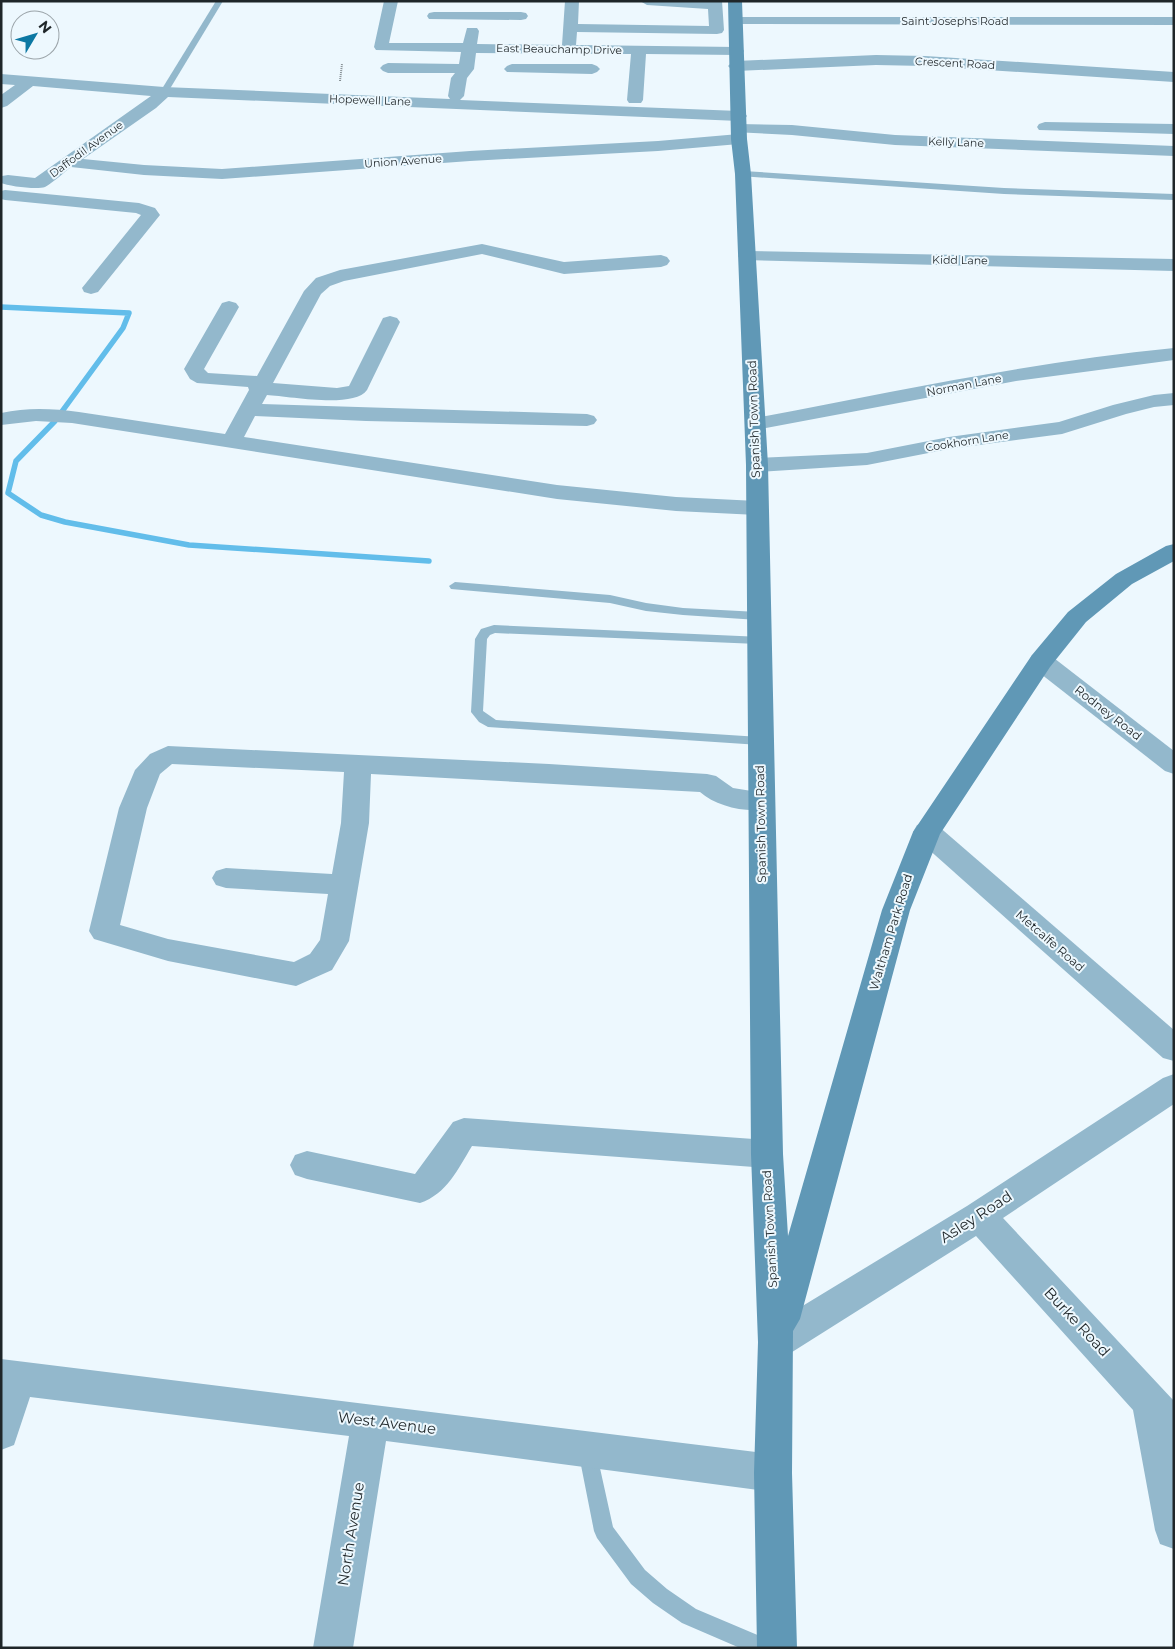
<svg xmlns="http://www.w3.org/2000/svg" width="1175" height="1649" font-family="Montserrat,sans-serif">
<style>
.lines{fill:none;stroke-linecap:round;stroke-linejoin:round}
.stream{stroke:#62bdea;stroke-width:5.5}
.path{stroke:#848d92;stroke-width:2;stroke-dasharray:1 1;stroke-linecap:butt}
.service{fill:#93b8cc;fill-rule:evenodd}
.minor{fill:#93b8cc;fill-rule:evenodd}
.secondary{fill:#6098b6;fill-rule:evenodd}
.labels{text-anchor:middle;stroke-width:4;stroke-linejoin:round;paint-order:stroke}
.far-street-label{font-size:11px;fill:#1f2629;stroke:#edf8fe}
.street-label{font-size:12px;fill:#1f2629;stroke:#edf8fe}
.near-street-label{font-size:15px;fill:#1f2629;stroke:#edf8fe}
</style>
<rect width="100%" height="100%" fill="#edf8fe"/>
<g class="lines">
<polyline class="stream" points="1,307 129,313 123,328 55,421 16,461 8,493 41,515 65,522 189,545 429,561"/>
<polyline class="path" points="340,81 342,64"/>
<g class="service">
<polygon points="216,1 223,1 168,92 161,94 160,92"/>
<polygon points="743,171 1004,188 1174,194 1174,200 1004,194 740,176 740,172"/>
<polygon points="455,582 610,595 646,603 683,608 758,612 764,616 758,620 683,615 646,611 610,603 451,589 449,586"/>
<polygon points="494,625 762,637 764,640 758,644 495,633 490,635 487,639 483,711 496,720 760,737 765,738 767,741 765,744 760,745 488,727 479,722 471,712 475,639 481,629"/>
<polygon points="587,1441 594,1444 596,1450 613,1527 645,1570 667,1589 696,1609 772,1641 775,1648 740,1648 682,1623 653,1603 631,1584 597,1538 594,1531 578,1450 580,1444"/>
</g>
<g class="minor">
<path d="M384 1H398L389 43H463L467 28H477L479 31 477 44 562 45 565 1H579L578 24 709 26 708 9 647 5 640 1H722L724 30 722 33 717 34 577 32 576 45 737 47 742 48 744 51 742 54 737 55 646 54 643 100 641 103H629L627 100 631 54 476 53 474 69 467 78 464 96 460 100 739 111 745 113 747 116 745 119 739 121 168 97 156 108 83 159 144 165 222 169 470 151 658 141 739 134 745 136 747 139 745 142 739 144 658 151 470 161 222 179 144 175 71 167C63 173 54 182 45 187 37 190 8 186 1 183L2 176 8 175 35 178 151 96 33 86 7 106 1 108V95L15 85 1 84V74L164 87 450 99 448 96 451 78 455 73H388L383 71 380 68 383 65 388 63 459 64 461 52 376 50 374 47Z"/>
<polygon points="434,12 521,12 526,13 528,16 526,19 521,20 429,19 427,16 429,13"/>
<polygon points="736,17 1174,17 1174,25 731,24 729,21 731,18"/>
<polygon points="876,55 925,56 1174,72 1174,82 925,66 876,65 736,71 731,69 728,66 731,63 736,61"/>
<polygon points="512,64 592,64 597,66 600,69 597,72 592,74 507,72 504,69 507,66"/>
<polygon points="1045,122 1174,124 1174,134 1039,130 1037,127 1039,124"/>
<polygon points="739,124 792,125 895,135 1174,146 1174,156 895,145 792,135 733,132 731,129 733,126"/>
<polygon points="5,190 139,203 155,208 160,215 98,292 91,294 84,292 82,288 141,215 136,213 5,200 1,199 1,191"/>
<path d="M482 244 564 262 661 255 667 257 670 261 667 265 661 267 564 274 482 254 344 281 330 286 321 294 273 383 337 388 349 386 383 318 390 316 397 318 400 322 367 390C354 409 288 396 267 395L262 404 587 414 594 416 597 420 594 424 587 426 366 421 255 416 244 437 557 485 676 497 757 501 765 503 768 508 765 513 757 515 676 511 557 499 72 423 36 421 1 425V413C41 404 79 412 119 418 154 423 189 429 225 434L249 390 248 387 197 383 190 379 184 369 222 303 229 301 236 303 239 307 204 369 208 373 257 376 304 291 316 278 340 270Z"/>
<polygon points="747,251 1174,259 1174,271 741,260 738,256 741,252"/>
<path d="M1174 348V360L1016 381 756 430 749 428 745 424 749 420 756 418C895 391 1033 362 1174 348Z"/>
<polygon points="1174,393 1174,405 1154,407 1126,414 1062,434 949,449 867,465 757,472 749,470 746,465 749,460 757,458 867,453 949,437 1059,422 1113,405 1154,395"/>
<polygon points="1041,653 1050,655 1174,751 1174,774 1165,771 1032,667 1029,661 1032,655"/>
<path d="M168 746 549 764 707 774 716 776 733 788 771 794 775 801 771 808C749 814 717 807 700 792L371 774 369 823 349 941 332 970 296 986 168 961 94 939 89 931 119 808 135 770 150 754ZM172 764 344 772 341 823 332 874 226 868 216 871 212 878 216 885 226 888 328 894 320 940 310 954 294 962 168 939 120 925 147 808 160 774Z"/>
<polygon points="927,822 937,825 1174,1030 1174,1061 1163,1058 917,839 913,832 917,825"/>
<polygon points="1174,1074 1174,1104 1003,1218 1174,1401 1174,1549 1160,1544 1155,1530 1133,1410 976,1236 789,1354 776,1359 763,1354 758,1342 763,1330 967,1206 1163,1078"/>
<path d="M464 1118 767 1140 779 1144 783 1154 779 1164 767 1168 472 1146C458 1169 447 1194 420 1203L307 1179 295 1175 290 1165 295 1155 307 1151 415 1174 453 1122Z"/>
<polygon points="1,1359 773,1454 786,1460 792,1473 786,1486 773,1492 386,1441 353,1648 313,1648 349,1436 30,1397 14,1445 1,1450"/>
</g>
<polygon class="secondary" points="728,1 742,1 747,139 751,174 768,465 783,1154 788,1236 882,910 913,832 1032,655 1068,612 1116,574 1166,546 1174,544 1174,561 1132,584 1086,622 1050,667 940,834 910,910 800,1319 793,1331 792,1473 797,1648 757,1648 754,1473 758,1342 751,1154 746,465 735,174 731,139"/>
</g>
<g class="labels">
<g class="far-street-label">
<text x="955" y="25">Saint Josephs Road</text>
<text transform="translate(559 49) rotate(1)" y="4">East Beauchamp Drive</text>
<text transform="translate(955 63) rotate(3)" y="4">Crescent Road</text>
<text transform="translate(370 100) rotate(2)" y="4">Hopewell Lane</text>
<text transform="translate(956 142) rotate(2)" y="4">Kelly Lane</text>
<text transform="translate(86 149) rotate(-36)" y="4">Daffodil Avenue</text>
<text transform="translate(403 161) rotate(-4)" y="4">Union Avenue</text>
<text transform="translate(960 260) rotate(1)" y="4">Kidd Lane</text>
<text transform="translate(964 385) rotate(-11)" y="4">Norman Lane</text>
<text transform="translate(967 441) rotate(-9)" y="4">Cookhorn Lane</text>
</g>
<g class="street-label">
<text transform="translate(754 419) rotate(-92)" y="4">Spanish Town Road</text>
<text transform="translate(1108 713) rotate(38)" y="4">Rodney Road</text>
<text transform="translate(761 824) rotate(-91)" y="4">Spanish Town Road</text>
<text transform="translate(891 932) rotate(-73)" y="4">Waltham Park Road</text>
<text transform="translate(1050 941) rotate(41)" y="4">Metcalfe Road</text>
<text transform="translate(770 1229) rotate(-93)" y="4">Spanish Town Road</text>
</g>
<g class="near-street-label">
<text transform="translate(976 1217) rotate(-33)" y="5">Asley Road</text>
<text transform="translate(1077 1322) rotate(47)" y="5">Burke Road</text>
<text transform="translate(387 1423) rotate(7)" y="5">West Avenue</text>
<text transform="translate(351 1534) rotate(-81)" y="5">North Avenue</text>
</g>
</g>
<rect width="1175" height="1649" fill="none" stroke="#1f2629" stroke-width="5"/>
<g transform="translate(35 35) rotate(52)"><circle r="24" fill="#edf8fe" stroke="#9ba4a9"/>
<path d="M0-4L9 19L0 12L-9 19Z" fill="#0c78a3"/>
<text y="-8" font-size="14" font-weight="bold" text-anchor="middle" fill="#1f2629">N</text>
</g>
</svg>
